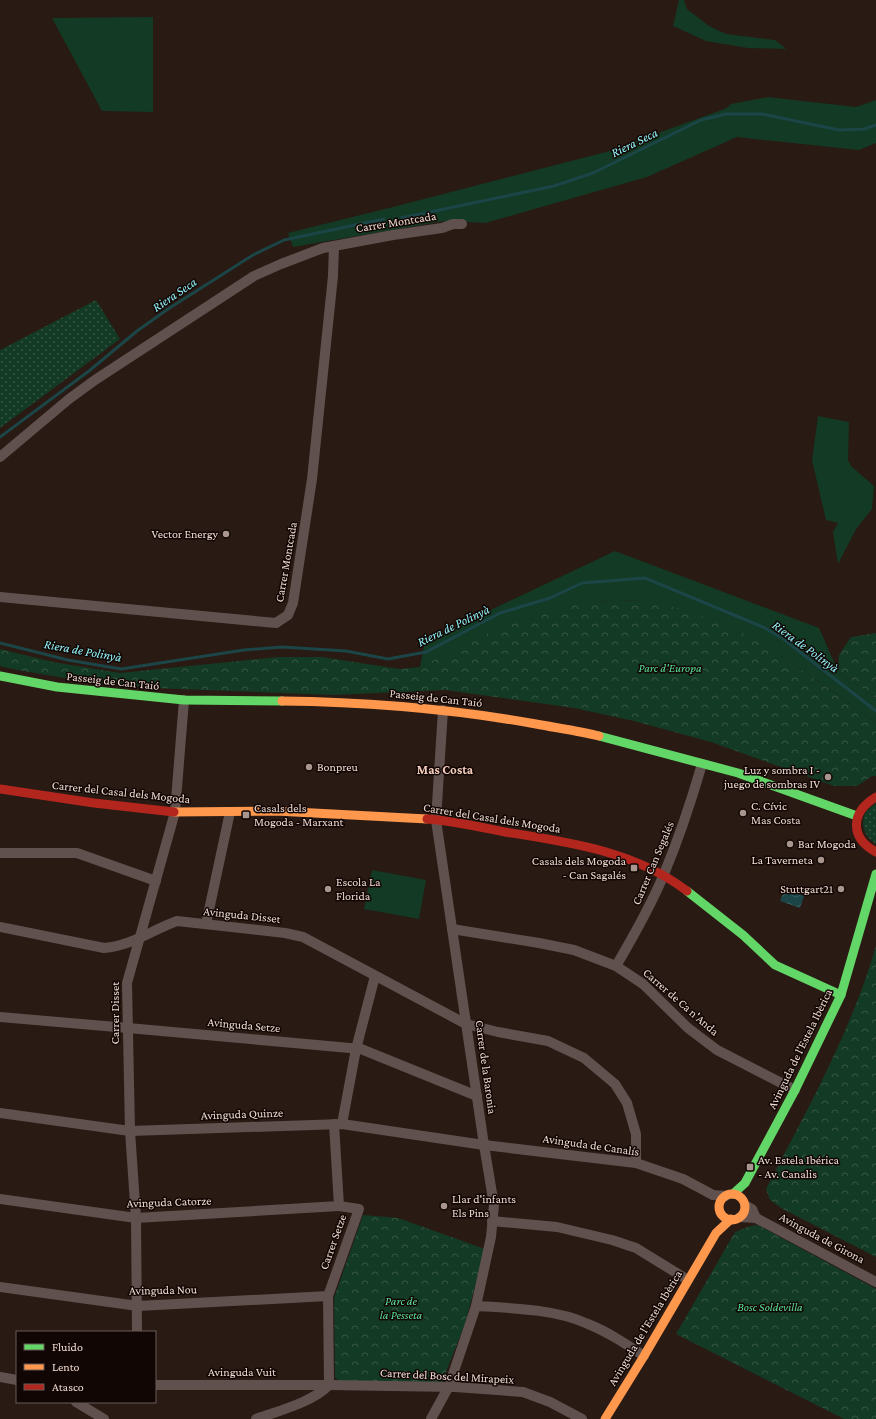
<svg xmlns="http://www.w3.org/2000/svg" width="876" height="1419" font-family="'Crimson Pro',serif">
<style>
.grass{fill:#133a24}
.forest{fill:url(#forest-crowns)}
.garden{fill:url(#garden-dots)}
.water{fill:url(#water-waves)}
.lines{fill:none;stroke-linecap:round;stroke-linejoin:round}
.stream{stroke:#1b4547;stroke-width:3}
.street{stroke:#60514f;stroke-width:10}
.fast{stroke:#63d668;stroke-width:9}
.slow{stroke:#ff974d;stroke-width:9}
.jam{stroke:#b3261e;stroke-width:9}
.poi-dot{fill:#a9978f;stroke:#110603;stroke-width:1.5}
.labels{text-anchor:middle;stroke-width:3;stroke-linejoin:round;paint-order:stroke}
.street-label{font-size:12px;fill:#eedad2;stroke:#110603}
.poi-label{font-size:12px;fill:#eedad2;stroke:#110603;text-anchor:start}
.park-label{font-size:12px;font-style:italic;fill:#58e19b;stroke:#110603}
.water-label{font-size:13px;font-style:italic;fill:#90f3fa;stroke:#110603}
.neighbourhood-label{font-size:13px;font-weight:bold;fill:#f4cdbd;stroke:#110603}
</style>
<defs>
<pattern id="forest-crowns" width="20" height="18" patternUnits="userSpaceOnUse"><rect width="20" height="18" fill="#133a24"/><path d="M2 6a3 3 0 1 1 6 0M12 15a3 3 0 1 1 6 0" fill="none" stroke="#365643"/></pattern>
<pattern id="garden-dots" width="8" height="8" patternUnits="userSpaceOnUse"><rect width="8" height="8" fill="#133a24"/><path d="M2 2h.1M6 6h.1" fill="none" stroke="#365643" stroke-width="1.8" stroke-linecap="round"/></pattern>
<pattern id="water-waves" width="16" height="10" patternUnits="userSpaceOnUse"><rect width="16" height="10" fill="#1b4547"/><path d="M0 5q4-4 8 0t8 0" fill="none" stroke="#3c5f61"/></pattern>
</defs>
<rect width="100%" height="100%" fill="#291a13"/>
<g class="grass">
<polygon points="679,0 684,0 687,9 709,26 726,34 775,40 786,49 748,48 706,41 673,26"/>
<polygon points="153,17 153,112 102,111 52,18"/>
<polygon points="768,97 856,107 876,100 876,143 859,150 737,137 647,177 485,223 444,221 293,247 288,233 393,207 606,152 727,108 731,104"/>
<polygon points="818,416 849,422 848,460 851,466 874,486 872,509 856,529 838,564 833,532 838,523 826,520 812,460"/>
<polygon points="615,551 819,628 838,671 876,698 876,723 832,691 781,656 640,600 595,602 458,649 420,667 425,641"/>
<polygon points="372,870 426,880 419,919 364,909"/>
</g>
<g class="forest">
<polygon points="640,600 685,610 738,630 781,656 832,691 876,723 876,776 872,776 857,786 834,786 711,742 634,721 574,708 445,690 334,695 153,688 83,681 17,670 0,666 0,649 53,662 120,673 278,657 322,657 400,669 420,667 505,625 569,606 595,602"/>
<polygon points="876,633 876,698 838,671 839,655 851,637"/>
<path d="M876 946V1257L781 1208 770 1200 766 1189C807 1110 851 1032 876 946Z"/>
<polygon points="363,1215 398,1218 485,1249 465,1324 442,1382 341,1383 335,1377 334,1298"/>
<polygon points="758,1225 876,1289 876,1419 844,1419 676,1334 735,1232 750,1226"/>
</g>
<g class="garden">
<polygon points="96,300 120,339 0,428 0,350"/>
<path d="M876 803V844C865 837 859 824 866 812 868 809 873 806 876 803Z"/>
</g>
<polygon class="water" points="785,889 804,896 800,908 780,901"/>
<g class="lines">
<g class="stream">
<polyline points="401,218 554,186 593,173 701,120 726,114 762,114 839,130 865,129 876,125"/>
<polyline points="0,437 89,371 137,331 168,309 253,255 284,240 384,219"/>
<polyline points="0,643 68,660 121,669 244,650 282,647 346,651 388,659 426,652 500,613 550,598 582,583 645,578 763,627 782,638 876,711"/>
</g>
<g class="street">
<polyline points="0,457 69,399 95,380 254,276 281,264 323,248 393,235 442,228 453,224 462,224"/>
<polyline points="0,597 276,623 288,615 293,603 312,479 333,276 334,246"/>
<polyline points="0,853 77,853 156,881"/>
<polyline points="206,924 230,812"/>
<path d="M0 927 104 948C131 946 152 930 177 921L285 933 303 937 466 1024 498 1032 548 1041 584 1058 615 1084 627 1103 636 1134V1163"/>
<polyline points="452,929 539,943 574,950 616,966 643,984 688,1028 717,1050 795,1090"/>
<path d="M616 966C633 937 651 906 664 874 679 838 691 802 702 764"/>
<polyline points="0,1017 128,1028 361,1049 477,1096"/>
<polyline points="0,1113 130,1131 342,1124 484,1145 636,1163 683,1179 713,1195 726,1196"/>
<polyline points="342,1124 356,1049 375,976"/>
<polyline points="0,1199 136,1218 339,1206"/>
<polyline points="745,1205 752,1209 756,1218"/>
<polyline points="740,1217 756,1218 876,1282"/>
<polyline points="492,1221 557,1227 612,1240 636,1248 688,1280"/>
<polyline points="0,1287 138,1306 328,1296"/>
<path d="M476 1306C510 1308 556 1309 588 1324 608 1332 626 1344 644 1356"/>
<polyline points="137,1332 136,1218 130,1131 127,983 175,812 184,700"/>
<polyline points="0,1377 17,1380"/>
<polyline points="155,1385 329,1385 455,1387 523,1392 550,1402 582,1419"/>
<polyline points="329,1385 328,1296 359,1209 339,1206 334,1124"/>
<polyline points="76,1402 104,1419"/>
<path d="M256 1419C278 1411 313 1402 329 1385"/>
<polyline points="431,1419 449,1386 476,1306 491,1237 494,1205 484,1145 436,820 443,710"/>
</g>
<g class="fast">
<polyline points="0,676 57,687 184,700 282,701"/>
<polyline points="599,736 738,773 857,816"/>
<polyline points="687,891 743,935 775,965 841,995"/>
<polyline points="733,1194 745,1183 795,1090 841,995 876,874"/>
</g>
<g class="slow">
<path d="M282 701C368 702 453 709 536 724 557 728 579 731 599 736"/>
<polyline points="174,812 276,811 427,819"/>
<circle cx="732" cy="1207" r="13"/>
<polyline points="605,1419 644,1356 716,1233 731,1219"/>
</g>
<g class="jam">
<polyline points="0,789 94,803 174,812"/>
<path d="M876 797C851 812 849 837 876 852"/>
<path d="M427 819C453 821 480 827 505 832 568 842 635 851 687 891"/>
</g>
</g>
<g class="poi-dot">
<circle cx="226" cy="534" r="4"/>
<circle cx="309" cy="767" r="4"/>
<circle cx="828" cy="777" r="4"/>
<circle cx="743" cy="813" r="4"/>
<rect x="242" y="811" width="8" height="8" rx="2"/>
<circle cx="790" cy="844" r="4"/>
<circle cx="821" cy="860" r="4"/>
<rect x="630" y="864" width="8" height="8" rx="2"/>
<circle cx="328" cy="889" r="4"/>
<circle cx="841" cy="889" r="4"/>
<rect x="746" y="1163" width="8" height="8" rx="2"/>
<circle cx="444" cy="1206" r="4"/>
</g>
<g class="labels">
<g class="street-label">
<text transform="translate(396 222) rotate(-9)" y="4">Carrer Montcada</text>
<text transform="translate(286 562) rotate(-80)" y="4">Carrer Montcada</text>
<text transform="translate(113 681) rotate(6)" y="4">Passeig de Can Taió</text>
<text transform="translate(436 698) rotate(6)" y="4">Passeig de Can Taió</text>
<text transform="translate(121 792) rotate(6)" y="4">Carrer del Casal dels Mogoda</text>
<text transform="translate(492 818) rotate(9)" y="4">Carrer del Casal dels Mogoda</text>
<text transform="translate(653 863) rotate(-67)" y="4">Carrer Can Segalés</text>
<text transform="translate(242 915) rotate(6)" y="4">Avinguda Disset</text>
<text transform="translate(681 1002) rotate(41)" y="4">Carrer de Ca n'Anda</text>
<text transform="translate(115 1013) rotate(-90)" y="4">Carrer Disset</text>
<text transform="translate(244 1025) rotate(5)" y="4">Avinguda Setze</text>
<text transform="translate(800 1049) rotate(-64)" y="4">Avinguda de l'Estela Ibèrica</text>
<text transform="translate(486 1067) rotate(82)" y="4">Carrer de la Baronia</text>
<text transform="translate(242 1114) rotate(-2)" y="4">Avinguda Quinze</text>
<text transform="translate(591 1145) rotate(8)" y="4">Avinguda de Canalís</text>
<text transform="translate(169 1202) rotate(-2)" y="4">Avinguda Catorze</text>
<text transform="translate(822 1238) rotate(28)" y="4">Avinguda de Girona</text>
<text transform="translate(333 1242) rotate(-70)" y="4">Carrer Setze</text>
<text transform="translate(163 1290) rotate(-1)" y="4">Avinguda Nou</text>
<text transform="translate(645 1328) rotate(-59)" y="4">Avinguda de l'Estela Ibèrica</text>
<text x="242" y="1376">Avinguda Vuit</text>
<text transform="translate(447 1376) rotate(3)" y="4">Carrer del Bosc del Mirapeix</text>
</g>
<g class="poi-label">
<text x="218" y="538" text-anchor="end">Vector Energy</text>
<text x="317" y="771">Bonpreu</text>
<text x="820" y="774" text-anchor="end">Luz y sombra I -<tspan x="820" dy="14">juego de sombras IV</tspan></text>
<text x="751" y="810">C. Cívic<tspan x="751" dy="14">Mas Costa</tspan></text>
<text x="254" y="812">Casals dels<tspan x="254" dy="14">Mogoda - Marxant</tspan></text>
<text x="798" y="848">Bar Mogoda</text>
<text x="813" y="864" text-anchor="end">La Taverneta</text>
<text x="626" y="865" text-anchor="end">Casals dels Mogoda<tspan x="626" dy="14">- Can Sagalés</tspan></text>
<text x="336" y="886">Escola La<tspan x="336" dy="14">Florida</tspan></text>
<text x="833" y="893" text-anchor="end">Stuttgart21</text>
<text x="758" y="1164">Av. Estela Ibérica<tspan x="758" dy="14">- Av. Canalis</tspan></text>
<text x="452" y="1203">Llar d'infants<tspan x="452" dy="14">Els Pins</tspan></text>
</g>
<g class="park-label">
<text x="670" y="672">Parc d'Europa</text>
<text x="401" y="1305">Parc de<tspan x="401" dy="14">la Pesseta</tspan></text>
<text x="770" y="1311">Bosc Soldevilla</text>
</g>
<g class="water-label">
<text transform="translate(634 142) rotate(-26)" y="5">Riera Seca</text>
<text transform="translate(174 294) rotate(-34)" y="5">Riera Seca</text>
<text transform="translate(453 625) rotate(-26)" y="5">Riera de Polinyà</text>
<text transform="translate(806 646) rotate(36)" y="5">Riera de Polinyà</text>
<text transform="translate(83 650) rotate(10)" y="5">Riera de Polinyà</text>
</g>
<g class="neighbourhood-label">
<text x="445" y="774">Mas Costa</text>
</g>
</g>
<rect x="16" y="1331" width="140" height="72" fill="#110603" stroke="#695b56"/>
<rect x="24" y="1344" width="20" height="6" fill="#63d668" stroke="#695b56"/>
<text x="52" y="1351" font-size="12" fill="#eedad2">Fluido</text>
<rect x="24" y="1364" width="20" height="6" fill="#ff974d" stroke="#695b56"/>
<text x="52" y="1371" font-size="12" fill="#eedad2">Lento</text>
<rect x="24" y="1384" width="20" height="6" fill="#b3261e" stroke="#695b56"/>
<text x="52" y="1391" font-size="12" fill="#eedad2">Atasco</text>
</svg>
